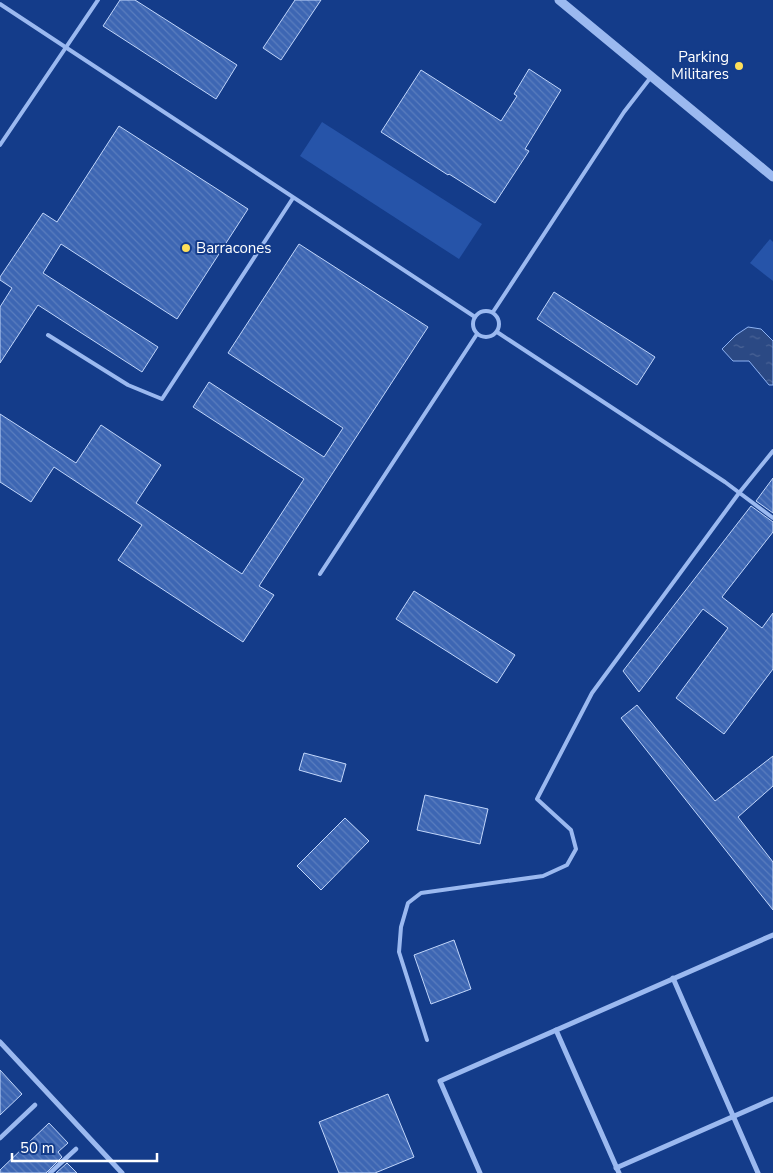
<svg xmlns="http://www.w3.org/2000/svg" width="773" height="1173" font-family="'Nunito Sans',sans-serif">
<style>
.green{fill:#2654a9}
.water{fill:url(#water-ripples);stroke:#8db2f3}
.building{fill:url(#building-back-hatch);stroke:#c1d6fb}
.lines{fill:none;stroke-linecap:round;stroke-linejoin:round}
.service{stroke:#9bb9f0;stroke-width:4}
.pedestrian{stroke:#9bb9f0;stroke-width:4.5}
.minor{stroke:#9bb9f0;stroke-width:5}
.tertiary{stroke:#9bb9f0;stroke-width:9}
.poi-dot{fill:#ffe05a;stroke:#143c8a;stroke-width:2}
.labels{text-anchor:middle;stroke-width:4;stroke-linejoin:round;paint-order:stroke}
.poi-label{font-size:15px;fill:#fff;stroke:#143c8a;text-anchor:end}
</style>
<defs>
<pattern id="water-ripples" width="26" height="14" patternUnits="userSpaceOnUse" patternTransform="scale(1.25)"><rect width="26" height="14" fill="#2b4984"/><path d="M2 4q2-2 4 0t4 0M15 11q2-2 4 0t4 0" fill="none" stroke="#4b6496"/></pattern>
<pattern id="building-back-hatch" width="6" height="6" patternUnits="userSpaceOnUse" patternTransform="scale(1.25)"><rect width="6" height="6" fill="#3d66b3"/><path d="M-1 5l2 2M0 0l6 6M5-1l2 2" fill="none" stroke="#5a7dbe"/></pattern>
</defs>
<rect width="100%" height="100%" fill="#143c8a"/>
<g class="green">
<polygon points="322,122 482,224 459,259 300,156"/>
<polygon points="770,239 773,242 773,281 750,263"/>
</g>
<polygon class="water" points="748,327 761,329 773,341 773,385 769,385 749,361 733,361 722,349 736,335"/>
<g class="building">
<polygon points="120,0 135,0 237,65 216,99 103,26"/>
<polygon points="295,0 321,0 281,60 263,48"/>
<polygon points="529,69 561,90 525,149 529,151 495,203 449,174 448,175 381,132 421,70 501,121 517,96 514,94"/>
<polygon points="119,126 248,209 177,319 61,244 43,273 158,347 142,372 38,305 0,363 0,307 12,288 0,280 0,277 43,213 57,222"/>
<polygon points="299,244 428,327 259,586 274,595 243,642 118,560 142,525 54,467 31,502 0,482 0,414 76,463 101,425 161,465 136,503 242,574 304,479 193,407 209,382 324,457 343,428 228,353"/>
<polygon points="554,292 655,357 637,385 537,319"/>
<polygon points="773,478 773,513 756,501"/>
<polygon points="751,506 773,522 773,532 722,597 762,628 773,613 773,669 724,734 676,698 728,628 703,609 639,692 623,671"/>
<polygon points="414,591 515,655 497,683 396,619"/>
<polygon points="637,705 715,801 773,756 773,786 738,817 773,862 773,910 621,718"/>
<polygon points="304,753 346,764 341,782 299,770"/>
<polygon points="425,795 488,809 480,844 417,830"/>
<polygon points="345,818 369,841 321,890 297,866"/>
<polygon points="454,940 471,989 431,1004 414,955"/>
<polygon points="0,1070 22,1094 0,1115"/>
<polygon points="388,1094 414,1157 375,1173 339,1173 319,1122"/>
<polygon points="49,1123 68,1143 58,1152 62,1157 46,1173 0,1173 0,1170"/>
<polygon points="67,1163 77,1173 56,1173"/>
</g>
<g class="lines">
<g class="service">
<polyline points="0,4 475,317"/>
<polyline points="0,145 98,0"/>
<circle cx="486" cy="324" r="13"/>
<polyline points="493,312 624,112 651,77"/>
<polyline points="497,332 725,482 773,518"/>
<polyline points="48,335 128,385 162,399 293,198"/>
<polyline points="320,574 477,334"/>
<polyline points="427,1040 399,952 401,927 408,903 421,893 543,876 567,865 576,849 571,830 537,799 592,693 739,493 773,451"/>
</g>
<g class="pedestrian">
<polyline points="0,1138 35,1105"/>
<polyline points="50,1173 76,1149"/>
</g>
<g class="minor">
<polyline points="673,978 758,1173"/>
<polyline points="556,1030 619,1173"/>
<polyline points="0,1042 122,1173"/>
<polyline points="616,1168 773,1099"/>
<polyline points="480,1173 440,1081 773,935"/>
</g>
<polyline class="tertiary" points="559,0 773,177"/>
</g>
<g class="poi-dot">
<circle cx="739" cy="66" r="5"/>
<circle cx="186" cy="248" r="5"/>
</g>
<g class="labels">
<g class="poi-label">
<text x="729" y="62">Parking<tspan x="729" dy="17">Militares</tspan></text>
<text x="196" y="253" text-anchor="start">Barracones</text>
</g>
</g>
<path d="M12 1153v8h145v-8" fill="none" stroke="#ffffff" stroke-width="2.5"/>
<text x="20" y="1153" font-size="15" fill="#ffffff" stroke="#143c8a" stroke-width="4" paint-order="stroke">50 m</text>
</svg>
